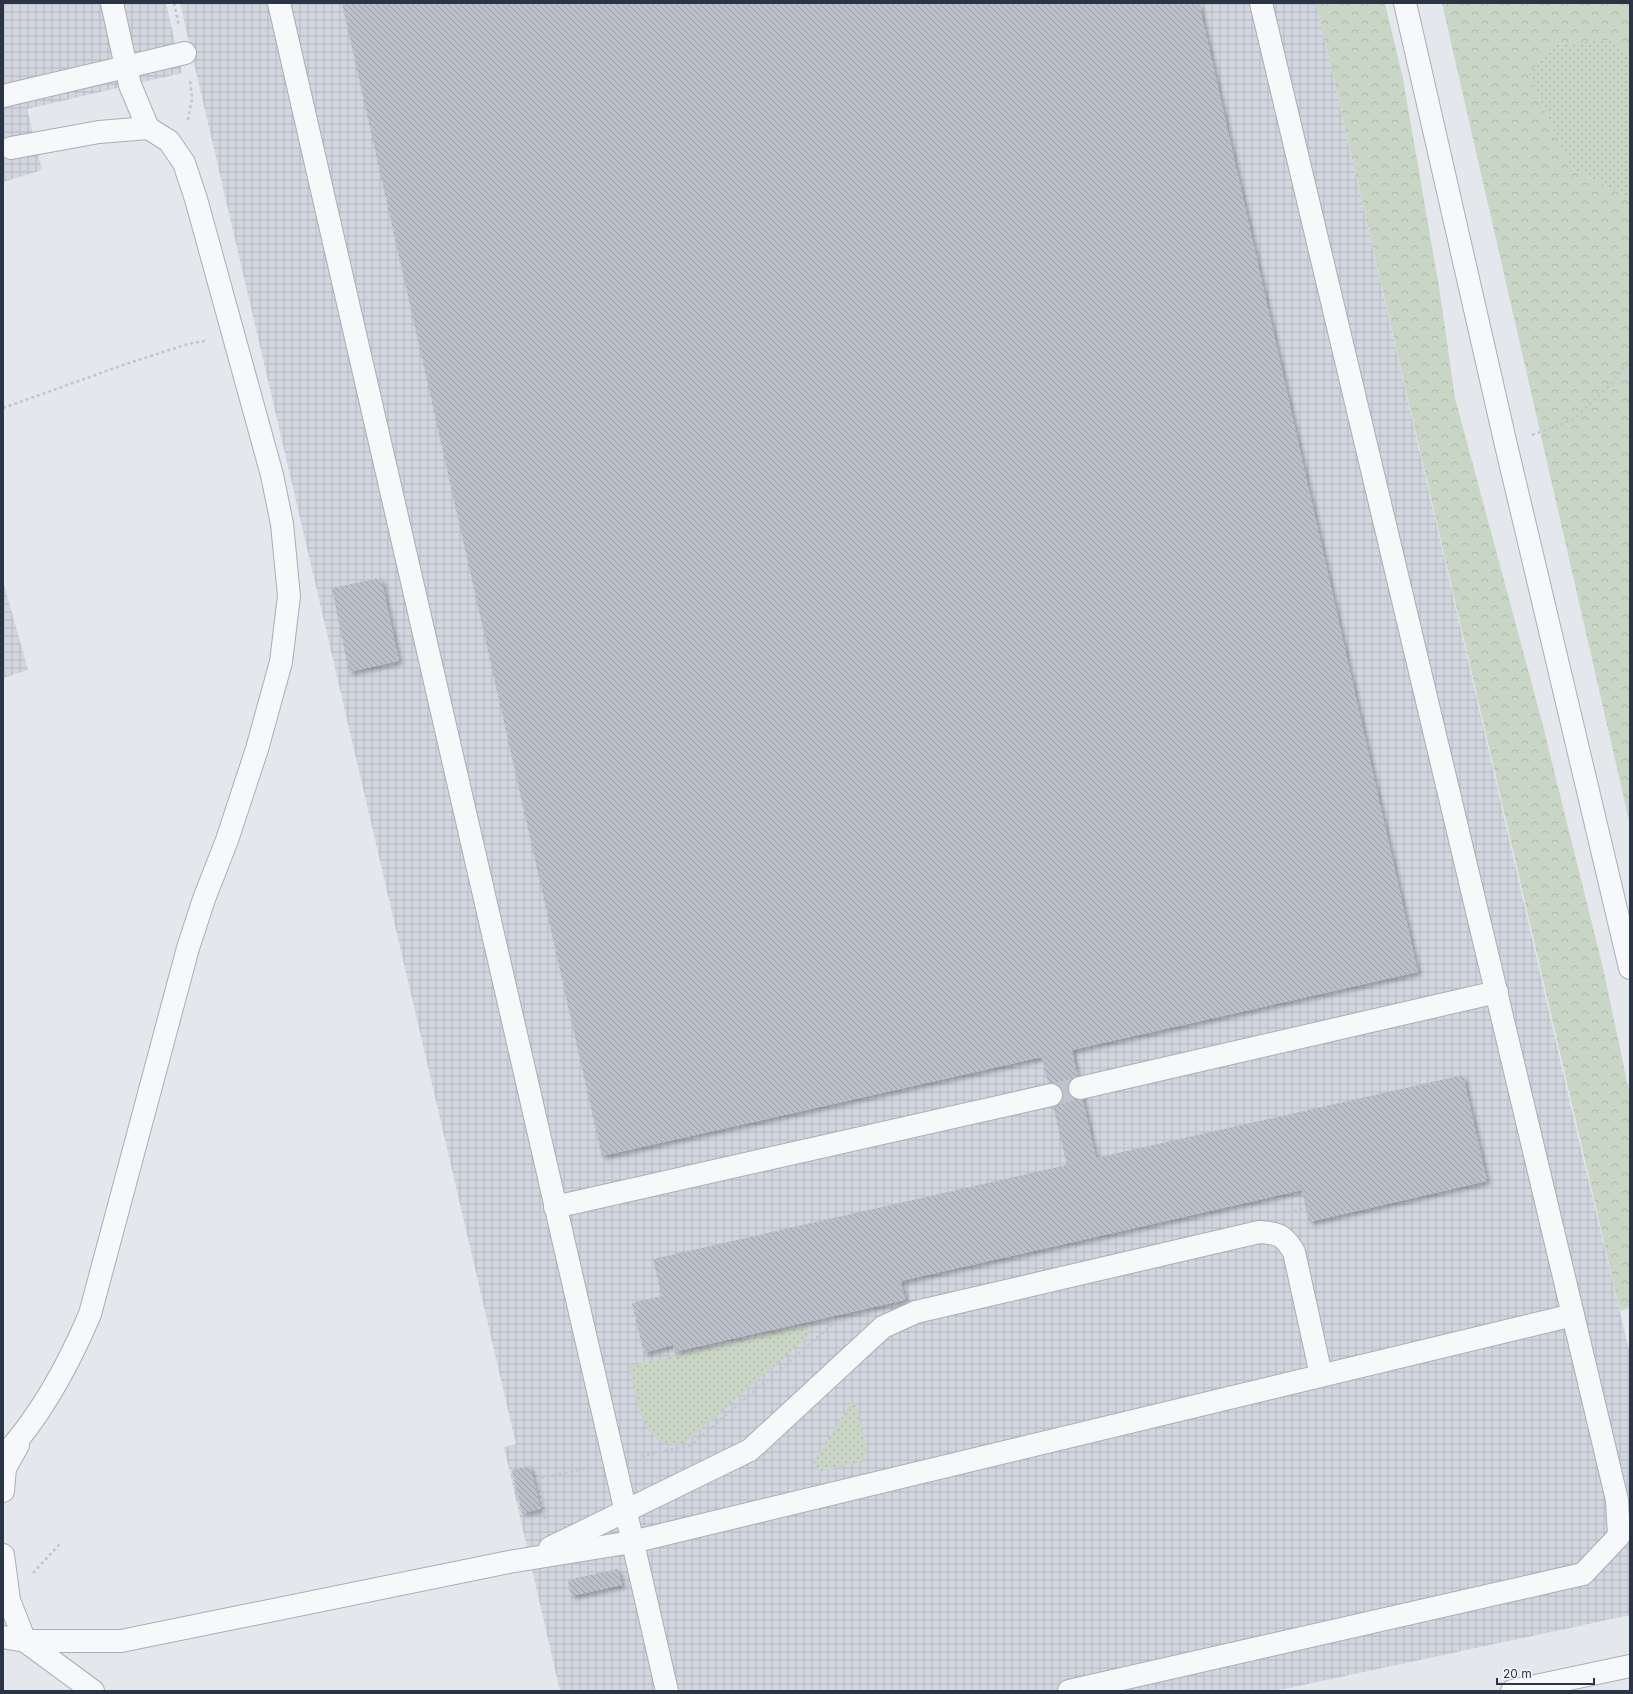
<svg xmlns="http://www.w3.org/2000/svg" width="1633" height="1694" font-family="Inter,sans-serif">
<style>
.industrial{fill:url(#industrial-grid)}
.grass{fill:url(#grass-dots)}
.forest{fill:url(#forest-crowns)}
.building{fill:url(#building-back-hatch);filter:url(#shadow)}
.lines{fill:none;stroke-linecap:round;stroke-linejoin:round}
.minor-tunnel{stroke:#bfc3cb;stroke-width:22;stroke-dasharray:22 11;stroke-linecap:butt}
.minor-casing{stroke:#a9aeb7;stroke-width:24}
.path{stroke:#c2c5cb;stroke-width:2.5;stroke-dasharray:3 3;stroke-linecap:butt}
.minor{stroke:#f7f8fa;stroke-width:22}
</style>
<defs>
<pattern id="industrial-grid" width="8" height="8" patternUnits="userSpaceOnUse"><rect width="8" height="8" fill="#d2d6de"/><path d="M0 4h8M4 0v8" fill="none" stroke="#b4b8c0"/></pattern>
<pattern id="grass-dots" width="8" height="8" patternUnits="userSpaceOnUse"><rect width="8" height="8" fill="#c9d6c5"/><path d="M2 2h.1M6 6h.1" fill="none" stroke="#adb8ab" stroke-width="1.8" stroke-linecap="round"/></pattern>
<pattern id="forest-crowns" width="20" height="18" patternUnits="userSpaceOnUse"><rect width="20" height="18" fill="#c9d6c5"/><path d="M2 6a3 3 0 1 1 6 0M12 15a3 3 0 1 1 6 0" fill="none" stroke="#adb8ab"/></pattern>
<pattern id="building-back-hatch" width="6" height="6" patternUnits="userSpaceOnUse"><rect width="6" height="6" fill="#bbc0ca"/><path d="M-1 5l2 2M0 0l6 6M5-1l2 2" fill="none" stroke="#989da6"/></pattern>
<filter id="shadow"><feDropShadow dx="3.5" dy="3.5" stdDeviation="2" flood-color="#0004"/></filter>
</defs>
<rect width="100%" height="100%" fill="#e4e7ec"/>
<g class="industrial">
<polygon points="3,3 166,3 182,73 27,109 42,170 3,182"/>
<polygon points="180,3 1316,3 1573,1116 1630,1354 1630,1615 1275,1691 560,1691 504,1447 516,1444"/>
<polygon points="3,581 28,670 3,678"/>
</g>
<g class="grass">
<polygon points="1610,40 1630,59 1630,198 1571,168 1529,75 1552,44"/>
<path d="M807 1326 809 1336 686 1442C682 1443 676 1445 671 1444 640 1441 635 1390 629 1366Z"/>
<polygon points="851,1403 856,1404 867,1453 862,1462 821,1471 813,1463"/>
</g>
<g class="forest">
<polygon points="1316,3 1385,3 1403,79 1440,293 1455,398 1541,718 1603,968 1630,1096 1630,1308 1620,1311"/>
<polygon points="1442,3 1630,3 1630,59 1610,40 1552,44 1529,75 1571,168 1630,198 1630,825"/>
</g>
<g class="building">
<polygon points="342,3 1199,3 1418,972 1072,1050 1096,1158 1463,1075 1487,1181 1309,1222 1302,1190 901,1281 905,1300 674,1352 673,1345 644,1353 632,1303 662,1296 653,1259 1067,1165 1042,1057 602,1156"/>
<polygon points="381,578 399,661 349,672 332,588"/>
<polygon points="530,1466 541,1509 522,1513 512,1470"/>
<polygon points="618,1569 622,1585 571,1596 568,1580"/>
</g>
<g class="lines">
<polyline class="minor-tunnel" points="1051,1095 1080,1088"/>
<defs>
<g id="minor">
<polyline points="112,3 130,85 148,128"/>
<polyline points="279,3 667,1691"/>
<polyline points="1405,3 1506,445 1630,968"/>
<polyline points="3,96 185,53"/>
<polyline points="1080,1088 1497,992"/>
<polyline points="555,1207 1051,1095"/>
<path d="M3 1457C41 1416 68 1366 90 1314L188 948 204 899 227 840 257 749 281 662 289 596 282 524 272 475 196 199 184 163 169 141 148 128 99 132 11 148"/>
<polyline points="3,1491 5,1468 18,1445"/>
<path d="M550 1548 750 1450 883 1327 916 1312 1259 1232C1278 1233 1284 1235 1294 1252L1321 1375"/>
<polyline points="3,1555 9,1600 25,1641 93,1691"/>
<polyline points="3,1637 25,1641 121,1641 509,1562 632,1542 1573,1315"/>
<polyline points="1069,1691 1583,1574 1619,1536 1617,1500 1261,3"/>
<polyline points="1512,1691 1630,1666"/>
</g>
</defs>
<use href="#minor" class="minor-casing"/>
<g class="path">
<polyline points="174,3 179,26"/>
<polyline points="188,120 192,99 190,80"/>
<polyline points="3,408 129,363 188,344 205,341"/>
<polyline points="1532,435 1574,419 1611,384 1630,359"/>
<polyline points="1294,1211 1306,1208"/>
<polyline points="641,1456 691,1445 834,1323 849,1319"/>
<polyline points="545,1519 538,1485 541,1478 587,1468"/>
<polyline points="33,1573 60,1544"/>
</g>
<use href="#minor" class="minor"/>
</g>
<rect width="1633" height="1694" fill="none" stroke="#2b3445" stroke-width="8"/>
<path d="M1497 1678v6h97v-6" fill="none" stroke="#2b3445" stroke-width="2"/>
<text x="1503" y="1678" font-size="12" fill="#2b3445" stroke="#f4f6f9" stroke-width="3" paint-order="stroke">20 m</text>
</svg>
